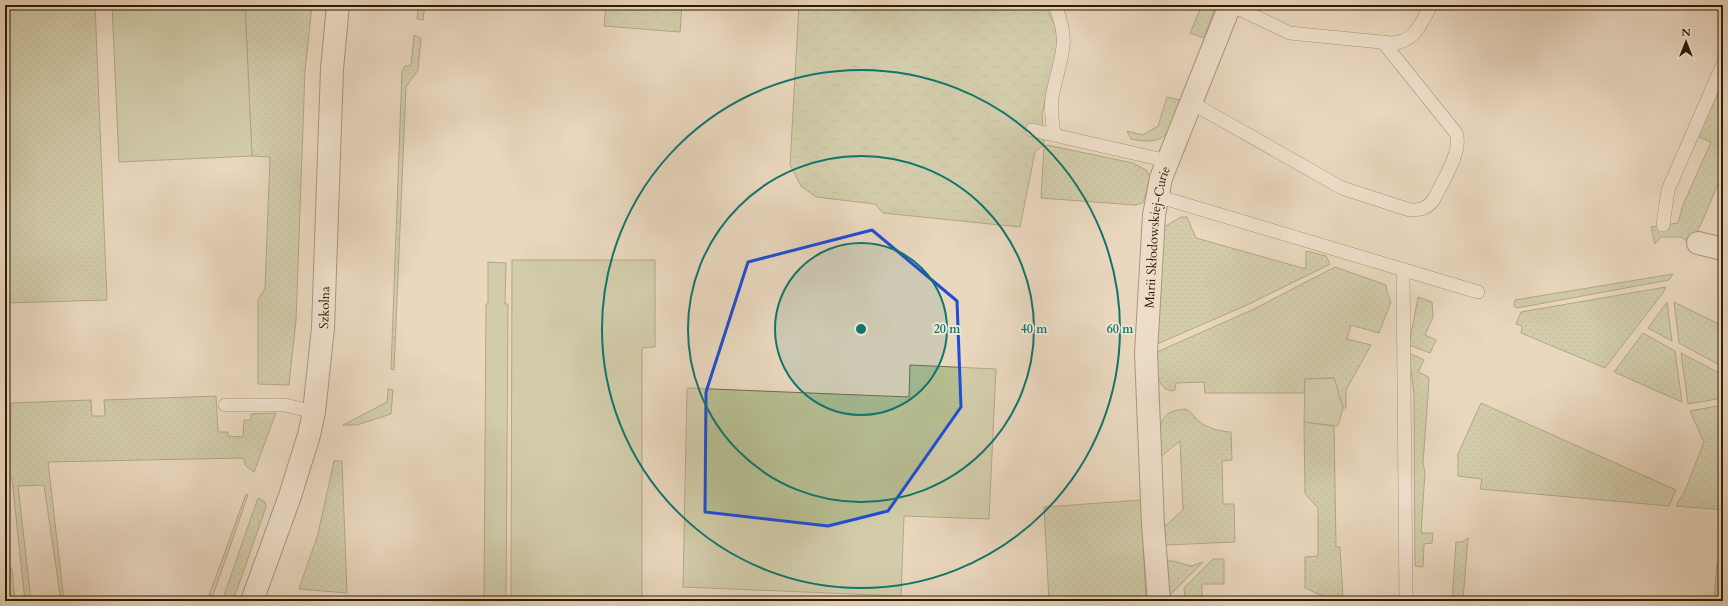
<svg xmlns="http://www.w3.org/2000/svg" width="1728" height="606" font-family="Cardo,serif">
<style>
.grass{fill:url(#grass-dots);stroke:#736c49}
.forest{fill:url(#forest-crowns);stroke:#736c49}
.garden{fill:#b6be92;stroke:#736c49}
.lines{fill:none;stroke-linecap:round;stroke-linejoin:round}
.lane-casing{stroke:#5e4a30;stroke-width:14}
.street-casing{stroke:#5e4a30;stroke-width:24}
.lane{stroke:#f1e5d5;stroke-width:13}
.street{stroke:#f1e5d5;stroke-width:22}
.marked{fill:none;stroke:#1d4ed8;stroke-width:3;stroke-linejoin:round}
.ring{fill:none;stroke:#0f766e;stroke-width:2}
.labels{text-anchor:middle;stroke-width:4;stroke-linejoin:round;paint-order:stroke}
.street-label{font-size:13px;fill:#301b00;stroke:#f1e5d5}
.centre{fill:#0f766e;stroke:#f1e5d5;stroke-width:2}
.ring-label{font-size:12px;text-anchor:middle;font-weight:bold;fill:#0f766e;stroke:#f1e5d5;stroke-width:4;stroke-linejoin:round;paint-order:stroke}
</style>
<defs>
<pattern id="grass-dots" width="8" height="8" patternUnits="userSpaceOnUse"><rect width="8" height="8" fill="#b6be92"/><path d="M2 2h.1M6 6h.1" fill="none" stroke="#9da37c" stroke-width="1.8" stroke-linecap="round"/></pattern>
<pattern id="forest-crowns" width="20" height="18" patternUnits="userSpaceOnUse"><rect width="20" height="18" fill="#b6be92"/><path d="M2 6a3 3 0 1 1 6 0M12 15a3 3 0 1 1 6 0" fill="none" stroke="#9da37c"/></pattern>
</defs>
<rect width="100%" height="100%" fill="#e9d7be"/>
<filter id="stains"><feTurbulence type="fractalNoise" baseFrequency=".005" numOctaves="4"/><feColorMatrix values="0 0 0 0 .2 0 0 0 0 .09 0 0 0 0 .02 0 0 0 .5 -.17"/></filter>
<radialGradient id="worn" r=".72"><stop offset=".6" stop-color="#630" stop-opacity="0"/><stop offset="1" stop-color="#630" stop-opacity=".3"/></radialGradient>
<g class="grass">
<polygon points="5,5 95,5 107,300 5,303"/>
<polygon points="245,5 312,5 305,71 296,320 289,385 258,384 258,300 265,288 270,157 252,156"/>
<polygon points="419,5 425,5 423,20 417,19"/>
<polygon points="1202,5 1216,5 1204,38 1190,33"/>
<polygon points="414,35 421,38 418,70 406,87 394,370 391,369 402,71 405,66 411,65"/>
<polygon points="1723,79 1723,173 1701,224 1690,243 1681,237 1661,237 1655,244 1651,227 1678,223 1683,205 1711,142 1697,136"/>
<path d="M1167 97 1180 100C1169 130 1170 147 1131 139L1127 131 1143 135 1158 126Z"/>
<polygon points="1047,145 1133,163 1146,170 1150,177 1143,203 1135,205 1041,198 1044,146"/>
<polygon points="1181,217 1187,217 1196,238 1306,269 1306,251 1326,256 1330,264 1247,305 1157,344 1164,227"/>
<path d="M1335 267 1386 285 1387 292 1391 302 1379 333 1351 325 1347 339 1371 345 1346 390V408H1343L1334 378 1305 379 1304 393H1205L1204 382 1176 383 1175 390 1172 391C1154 388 1157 365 1157 352L1252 310Z"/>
<polygon points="1673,274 1669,280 1517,308 1514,306 1515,300"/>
<polygon points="1666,287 1662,294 1605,368 1521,333 1522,326 1516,324 1521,312"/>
<polygon points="1418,297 1432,302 1433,317 1425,335 1436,340 1430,353 1409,345"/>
<polygon points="1667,302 1672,341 1648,328"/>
<polygon points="1674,302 1723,326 1723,367 1679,343"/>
<polygon points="1643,333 1675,351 1682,402 1614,372"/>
<polygon points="1409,353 1424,360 1418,372 1429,377 1429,380 1423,463 1425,472 1421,533 1433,533 1432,543 1424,544 1423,567 1415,566 1414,395"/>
<polygon points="1681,353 1723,375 1723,398 1688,404"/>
<polygon points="388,389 393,390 391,414 357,425 343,425 387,402"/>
<polygon points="216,396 218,432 228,432 228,436 243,437 244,420 251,420 251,414 276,413 254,472 246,466 243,458 48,462 64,601 61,601 44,485 18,486 31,601 25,601 12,479 6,464 10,463 11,403 91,400 92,416 105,416 104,400"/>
<polygon points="1481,403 1676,490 1669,506 1480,489 1482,479 1458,476 1458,454"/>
<polygon points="1723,405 1723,510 1676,506 1684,493 1704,442 1690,411"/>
<path d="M1185 409C1193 412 1194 418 1200 422 1207 428 1222 432 1231 432L1232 460 1222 461 1223 504H1234L1235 542 1166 545 1164 527 1183 510 1180 441 1160 457C1159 433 1154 411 1185 409Z"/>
<polygon points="1304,422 1334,426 1336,547 1340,547 1343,598 1329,599 1305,588 1305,557 1318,556 1318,508 1305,494"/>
<polygon points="334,461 342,461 347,593 299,589 318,534"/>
<polygon points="246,494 248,495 211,601 207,601"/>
<polygon points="258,498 265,502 266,507 233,601 222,601"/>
<polygon points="1141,500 1146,601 1049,601 1044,507"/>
<polygon points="1468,538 1463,600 1472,601 1452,601 1456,542 1462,542"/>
<polygon points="1213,559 1224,559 1224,584 1202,584 1202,601 1185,601 1184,588"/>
<polygon points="1165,561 1173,561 1191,566 1203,562 1167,598"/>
<polygon points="1717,562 1723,567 1723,601 1714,601"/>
<polygon points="12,569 15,601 5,601 5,570"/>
</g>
<g class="forest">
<polygon points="606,5 682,5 680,32 604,26"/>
<polygon points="799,5 1045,5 1055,26 1058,44 1042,114 1044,145 1035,152 1020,227 883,213 875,204 816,197 801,186 790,165"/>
</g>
<g class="garden">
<polygon points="112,5 245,5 252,156 119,162"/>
<polygon points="512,260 655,260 655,347 642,348 642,601 511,601"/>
<polygon points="488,262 506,263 505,304 508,304 506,601 484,601 486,304 488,304"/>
<polygon points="910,365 996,369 989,519 904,516 901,596 683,587 687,388 909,397"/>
<polygon points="1334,378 1343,408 1338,426 1304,422 1305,379"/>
</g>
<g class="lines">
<defs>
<g id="lane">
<path d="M1231 5 1290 33 1391 43C1415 43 1421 23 1431 5"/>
<path d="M1192 103 1342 188 1410 210C1421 210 1428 208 1434 199 1442 183 1463 150 1456 133L1383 42"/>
<polyline points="1032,130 1168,161"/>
<path d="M1054 135C1053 123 1050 110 1052 98 1059 57 1072 47 1055 5"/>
<polyline points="1157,196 1478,292"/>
<polyline points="1663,225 1668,190 1723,64"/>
<polyline points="1403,269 1406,601"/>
<polyline points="225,405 285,405 314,412"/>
</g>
<g id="street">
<polyline points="1698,243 1723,249"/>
<path id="s1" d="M252 601 290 496 309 435 314 412 323 328 332 69 338 5"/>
<path id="s2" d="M1159 601 1153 525 1146 353 1154 215 1161 178 1230 5"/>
</g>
</defs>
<use href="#lane" class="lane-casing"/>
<use href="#street" class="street-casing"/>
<use href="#lane" class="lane"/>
<use href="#street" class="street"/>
</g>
<path d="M0 0H1728V606H0ZM872 230 957 301 961 407 888 511 828 526 705 512 706 392 748 262Z" fill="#e9d7be" fill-opacity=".55" fill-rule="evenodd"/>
<path class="marked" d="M872 230 957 301 961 407 888 511 828 526 705 512 706 392 748 262Z"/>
<circle cx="861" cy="329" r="86" fill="#0f766e" fill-opacity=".12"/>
<g class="ring">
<circle cx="861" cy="329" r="86"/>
<circle cx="861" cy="329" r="173"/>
<circle cx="861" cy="329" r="259"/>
</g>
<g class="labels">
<g class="street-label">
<text dy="5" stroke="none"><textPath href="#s2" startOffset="365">Marii Skłodowskiej-Curie</textPath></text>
<text dy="5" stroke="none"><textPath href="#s1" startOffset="304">Szkolna</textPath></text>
</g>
</g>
<circle cx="861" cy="329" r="6" class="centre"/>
<g class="ring-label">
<text x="947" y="333">20 m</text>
<text x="1034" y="333">40 m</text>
<text x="1120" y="333">60 m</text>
</g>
<rect width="1728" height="606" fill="none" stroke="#e9d7be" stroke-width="20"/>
<rect x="6" y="6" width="1716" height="594" fill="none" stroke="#301b00" stroke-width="2"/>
<rect x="10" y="10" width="1708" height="586" fill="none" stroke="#301b00"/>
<g transform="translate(1686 42)" stroke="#f1e5d5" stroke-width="3" paint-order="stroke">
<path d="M0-3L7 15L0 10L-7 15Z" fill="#301b00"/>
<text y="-6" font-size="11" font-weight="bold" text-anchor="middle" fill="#301b00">N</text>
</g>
<rect width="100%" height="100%" filter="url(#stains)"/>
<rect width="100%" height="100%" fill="url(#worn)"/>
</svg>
